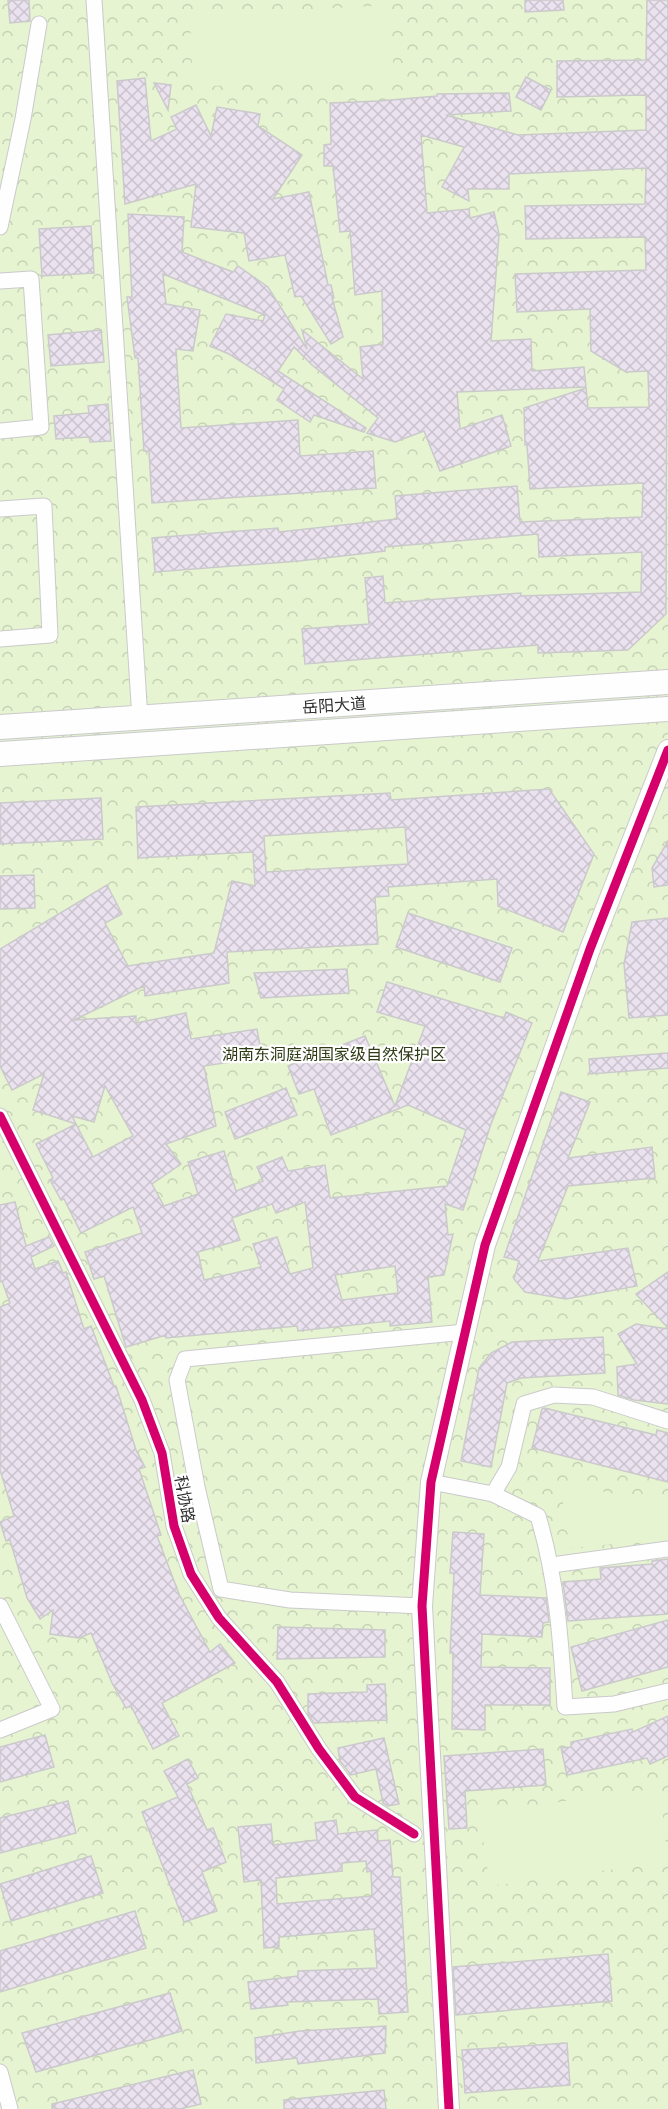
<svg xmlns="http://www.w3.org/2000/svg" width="668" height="2109" font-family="Mulish,'Noto Sans SC',sans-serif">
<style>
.park{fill:url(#park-crowns)}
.garden{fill:#e6f4d2}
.building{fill:url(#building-cross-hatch);stroke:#cbcacb;stroke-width:1.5;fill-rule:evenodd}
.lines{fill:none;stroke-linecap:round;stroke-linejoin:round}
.minor-casing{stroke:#cacaca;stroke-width:17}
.tertiary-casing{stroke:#cacaca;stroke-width:22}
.primary-casing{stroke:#cacaca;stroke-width:26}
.minor{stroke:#fefefe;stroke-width:15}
.tertiary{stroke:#fefefe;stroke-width:20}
.primary{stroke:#fefefe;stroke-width:24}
.cycleway-casing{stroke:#fff;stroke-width:13}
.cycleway{stroke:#d6006c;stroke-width:9}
.labels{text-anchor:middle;stroke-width:4.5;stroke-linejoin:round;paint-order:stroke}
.street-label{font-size:16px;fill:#302f30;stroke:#fff}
.park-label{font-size:16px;fill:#2e3b14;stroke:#fff}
</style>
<defs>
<pattern id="park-crowns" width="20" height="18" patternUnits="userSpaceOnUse" patternTransform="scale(1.5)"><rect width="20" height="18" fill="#e6f4d2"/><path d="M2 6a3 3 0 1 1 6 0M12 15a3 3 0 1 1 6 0" fill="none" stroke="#c6d2b5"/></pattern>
<pattern id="building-cross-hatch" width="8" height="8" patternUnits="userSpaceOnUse" patternTransform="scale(1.5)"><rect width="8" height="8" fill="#ebe2ef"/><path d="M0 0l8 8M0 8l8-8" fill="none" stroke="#cac2cd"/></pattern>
</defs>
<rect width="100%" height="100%" fill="#f9f9fa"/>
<rect class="park" x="0" y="0" width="668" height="2109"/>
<g class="garden">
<polygon points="390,5 394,77 193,87 190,16"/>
<polygon points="560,1484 668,1503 668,1539 570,1548"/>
<polygon points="660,1788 668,1862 490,1886 479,1813"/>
</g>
<g class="building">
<polygon points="8,0 29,0 30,21 10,23"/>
<polygon points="525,0 563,0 564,10 525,12"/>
<polygon points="647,0 668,0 666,614 628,650 538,653 538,645 305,664 302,629 369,624 365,578 383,576 385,603 521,593 521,596 641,592 642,552 539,557 538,534 385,547 385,551 299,561 155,572 152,538 278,528 279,532 397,519 395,496 517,486 520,522 642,517 643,483 530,489 527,445 525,445 524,408 586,388 588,408 649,407 648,371 626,372 591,351 590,309 517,312 515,274 646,270 645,237 526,239 525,206 645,204 646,168 509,174 509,189 468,189 469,201 442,187 464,147 421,135 427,213 469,209 470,218 494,212 499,234 491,341 531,339 532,371 584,367 586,387 457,392 460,429 502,415 511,446 440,471 424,431 395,442 367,433 378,418 312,365 294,347 278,371 366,428 364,432 314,415 310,422 277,400 284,389 229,354 210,346 226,314 263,321 265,315 163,274 166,304 200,310 193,351 176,349 181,428 298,420 300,456 373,451 376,488 152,503 149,451 144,451 138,358 135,358 127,297 132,297 128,214 184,217 182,252 233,272 238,266 268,287 307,349 302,330 363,379 360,347 383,344 382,291 355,295 350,231 340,232 333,166 324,166 324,145 331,144 330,103 379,101 437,96 437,94 509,93 511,111 446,115 518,135 646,130 646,95 557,97 557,61 646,60"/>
<polygon points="526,77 551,90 541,110 516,97"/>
<polygon points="145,78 151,141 177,129 171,117 196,105 211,136 217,107 260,114 258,126 302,155 273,199 309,192 328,285 331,285 334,298 332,298 343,337 331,344 301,296 295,297 285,255 249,261 244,233 191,227 196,184 125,204 117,81"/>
<polygon points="154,83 171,85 168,110"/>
<polygon points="91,226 94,273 42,276 39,229"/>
<polygon points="101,330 104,362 51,366 48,335"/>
<polygon points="108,404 111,441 90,442 89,437 56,439 54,416 89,413 88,406"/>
<path d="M549 789 594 854 563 932 498 906 497 879 388 887 389 896 375 897 378 944 227 952 229 983 145 996 144 986 74 1020 136 1016V1023L186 1013 191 1039 257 1029 262 1057 204 1066 216 1126 166 1144 181 1164 152 1184 164 1206 198 1194 188 1162 224 1151 236 1191 263 1181 257 1167 282 1157 288 1171 325 1165 330 1198 447 1186 466 1130 408 1105 331 1135 314 1089 299 1094 288 1066 365 1036 395 1106 425 1026 377 1012 387 982 504 1018 506 1012 532 1023 491 1124 463 1210 445 1204 448 1235 453 1234 444 1275 428 1277 432 1322 390 1326V1321L298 1331 297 1326 166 1338V1335L126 1347 104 1276 94 1279 85 1252 142 1233 133 1207 81 1233 64 1199 61 1200 50 1180 53 1178 36 1144 76 1124 93 1157 133 1136 105 1086 94 1122 72 1116 76 1124 33 1110 44 1074 12 1090 0 1066V949L107 885 122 914 105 923 128 966 214 953 232 881 255 886 253 852 138 858 136 807 390 793 391 800ZM405 827 408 864 266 872 264 836ZM305 1202 313 1268 290 1274 277 1237 253 1244 261 1267 204 1280 198 1252 240 1240 232 1218 272 1204 276 1213ZM395 1266 398 1293 342 1300 335 1275Z"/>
<polygon points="101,798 103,839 0,844 0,803"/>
<polygon points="668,841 668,885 654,887 652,868"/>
<polygon points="34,875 35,908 0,909 0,876"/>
<polygon points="408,913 512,948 500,982 396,947"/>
<polygon points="668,918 668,1015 629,1018 624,964 632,922"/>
<polygon points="347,969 349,993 261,998 254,973"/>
<polygon points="668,1053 668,1068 590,1074 589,1059"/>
<polygon points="286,1088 297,1115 235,1139 225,1112"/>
<polygon points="561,1092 590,1102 568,1158 652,1147 655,1178 568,1186 538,1261 628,1248 637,1286 566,1299 525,1292 514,1279 519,1261 504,1257"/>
<polygon points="15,1202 26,1246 49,1237 54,1246 31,1257 35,1269 58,1261 63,1273 66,1272 84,1329 91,1326 114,1386 116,1386 136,1450 145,1467 139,1469 161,1535 157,1536 179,1594 210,1652 220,1644 235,1663 162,1703 179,1736 153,1749 131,1706 126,1708 112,1683 91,1633 79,1638 50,1634 53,1610 40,1619 27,1598 10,1540 6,1541 0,1522 14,1516 0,1470 0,1307 10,1303 2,1281 0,1282 0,1205"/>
<polygon points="668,1272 668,1328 636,1294"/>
<polygon points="636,1324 668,1329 668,1404 634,1400 618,1395 617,1367 637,1364 618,1334"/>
<polygon points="603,1337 605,1373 521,1378 507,1383 491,1467 461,1461 479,1368 491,1353 512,1342"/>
<polygon points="544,1408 656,1435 657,1430 668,1433 668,1482 532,1448 542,1409"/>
<polygon points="453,1532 484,1534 480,1595 546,1598 549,1622 543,1623 542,1637 482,1634 481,1667 550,1668 550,1705 485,1705 485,1730 452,1729 453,1653 450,1653 454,1573 450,1573"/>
<polygon points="668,1559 668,1614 568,1621 563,1582 601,1579 600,1568 652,1564 652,1561"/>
<polygon points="668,1620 668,1667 582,1691 571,1647"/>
<polygon points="278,1627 385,1630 385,1657 277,1659"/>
<polygon points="385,1684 387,1720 314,1723 308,1714 308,1694 367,1692 367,1685"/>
<polygon points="668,1716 668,1756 650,1764 647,1758 567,1775 561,1748 571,1747 571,1742 632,1729 633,1732"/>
<polygon points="45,1735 54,1767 0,1782 0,1747"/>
<polygon points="384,1738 399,1804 388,1806 383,1803 376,1769 351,1775 340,1761 338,1748"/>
<polygon points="543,1749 546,1785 465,1791 467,1828 449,1829 444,1756"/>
<polygon points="188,1759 198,1778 187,1784 207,1830 213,1828 226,1862 202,1872 217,1911 184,1922 142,1812 178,1797 164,1771"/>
<polygon points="68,1801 76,1833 0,1853 0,1818"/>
<path d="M336 1820 338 1834 377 1830 378 1841 390 1840 393 1877H400L408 2012 379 2014 378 1999 287 2002 288 2005 251 2009 248 1982 298 1976V1971L377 1968 374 1929 279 1937V1947L264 1948 261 1880 244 1882 238 1827 271 1824 273 1845 317 1840 315 1823ZM366 1861 367 1872 371 1871 372 1896 277 1904 276 1878 342 1871V1863Z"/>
<polygon points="91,1856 103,1893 11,1921 0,1884"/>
<polygon points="135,1911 146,1948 0,1992 0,1951"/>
<polygon points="608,1954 612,2001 456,2015 453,1967"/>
<polygon points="170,1993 182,2031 36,2072 22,2033"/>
<polygon points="386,2026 385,2053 298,2064 297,2058 256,2063 255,2038 300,2031"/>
<polygon points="567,2043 570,2085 465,2093 462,2050"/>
<polygon points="193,2070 201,2104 180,2109 52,2109 52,2104"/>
<polygon points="384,2090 386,2109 284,2109 284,2100"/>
</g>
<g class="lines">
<defs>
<g id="minor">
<polyline points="94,0 140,719"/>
<polyline points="0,227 23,119 39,24"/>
<polyline points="0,281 31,279 41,427 0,431"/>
<polyline points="0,509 44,506 50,635 0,639"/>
<polyline points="0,1116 142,1400 162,1453 174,1526 191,1574 219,1618 277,1682 319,1749 355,1797 414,1834"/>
<path d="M431 1482 493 1494 538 1516C557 1579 561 1642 565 1707L614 1704 668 1691"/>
<polyline points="493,1494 509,1467 524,1404 554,1395 593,1397 668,1421"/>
<polyline points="552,1565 668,1549"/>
<polyline points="0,1606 52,1709 0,1730"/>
<polyline points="422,1606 290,1600 221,1589 197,1487 177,1380 185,1359 465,1332"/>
<polyline points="0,2072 10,2109"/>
</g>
<polyline id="tertiary" points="449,2109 422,1606 431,1482 485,1245 590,949 668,750"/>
<g id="primary">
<polyline points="0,727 668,682"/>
<polyline points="0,754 668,709"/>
</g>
</defs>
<use href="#minor" class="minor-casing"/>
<use href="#tertiary" class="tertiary-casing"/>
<use href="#primary" class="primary-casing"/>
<use href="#minor" class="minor"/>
<use href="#tertiary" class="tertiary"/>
<use href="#primary" class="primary"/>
<defs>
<g id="cycleway">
<polyline points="0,1116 142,1400 162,1453 174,1526 191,1574 219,1618 277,1682 319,1749 355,1797 414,1834"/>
<polyline points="449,2109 422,1606 431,1482 485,1245 590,949 668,750"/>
</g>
</defs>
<use href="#cycleway" class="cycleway-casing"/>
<use href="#cycleway" class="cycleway"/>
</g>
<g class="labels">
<g class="street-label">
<text transform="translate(334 705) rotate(-4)" y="6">岳阳大道</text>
<text transform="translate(185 1499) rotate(80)" y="6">科协路</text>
</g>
<g class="park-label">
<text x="334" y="1060">湖南东洞庭湖国家级自然保护区</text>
</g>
</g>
</svg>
